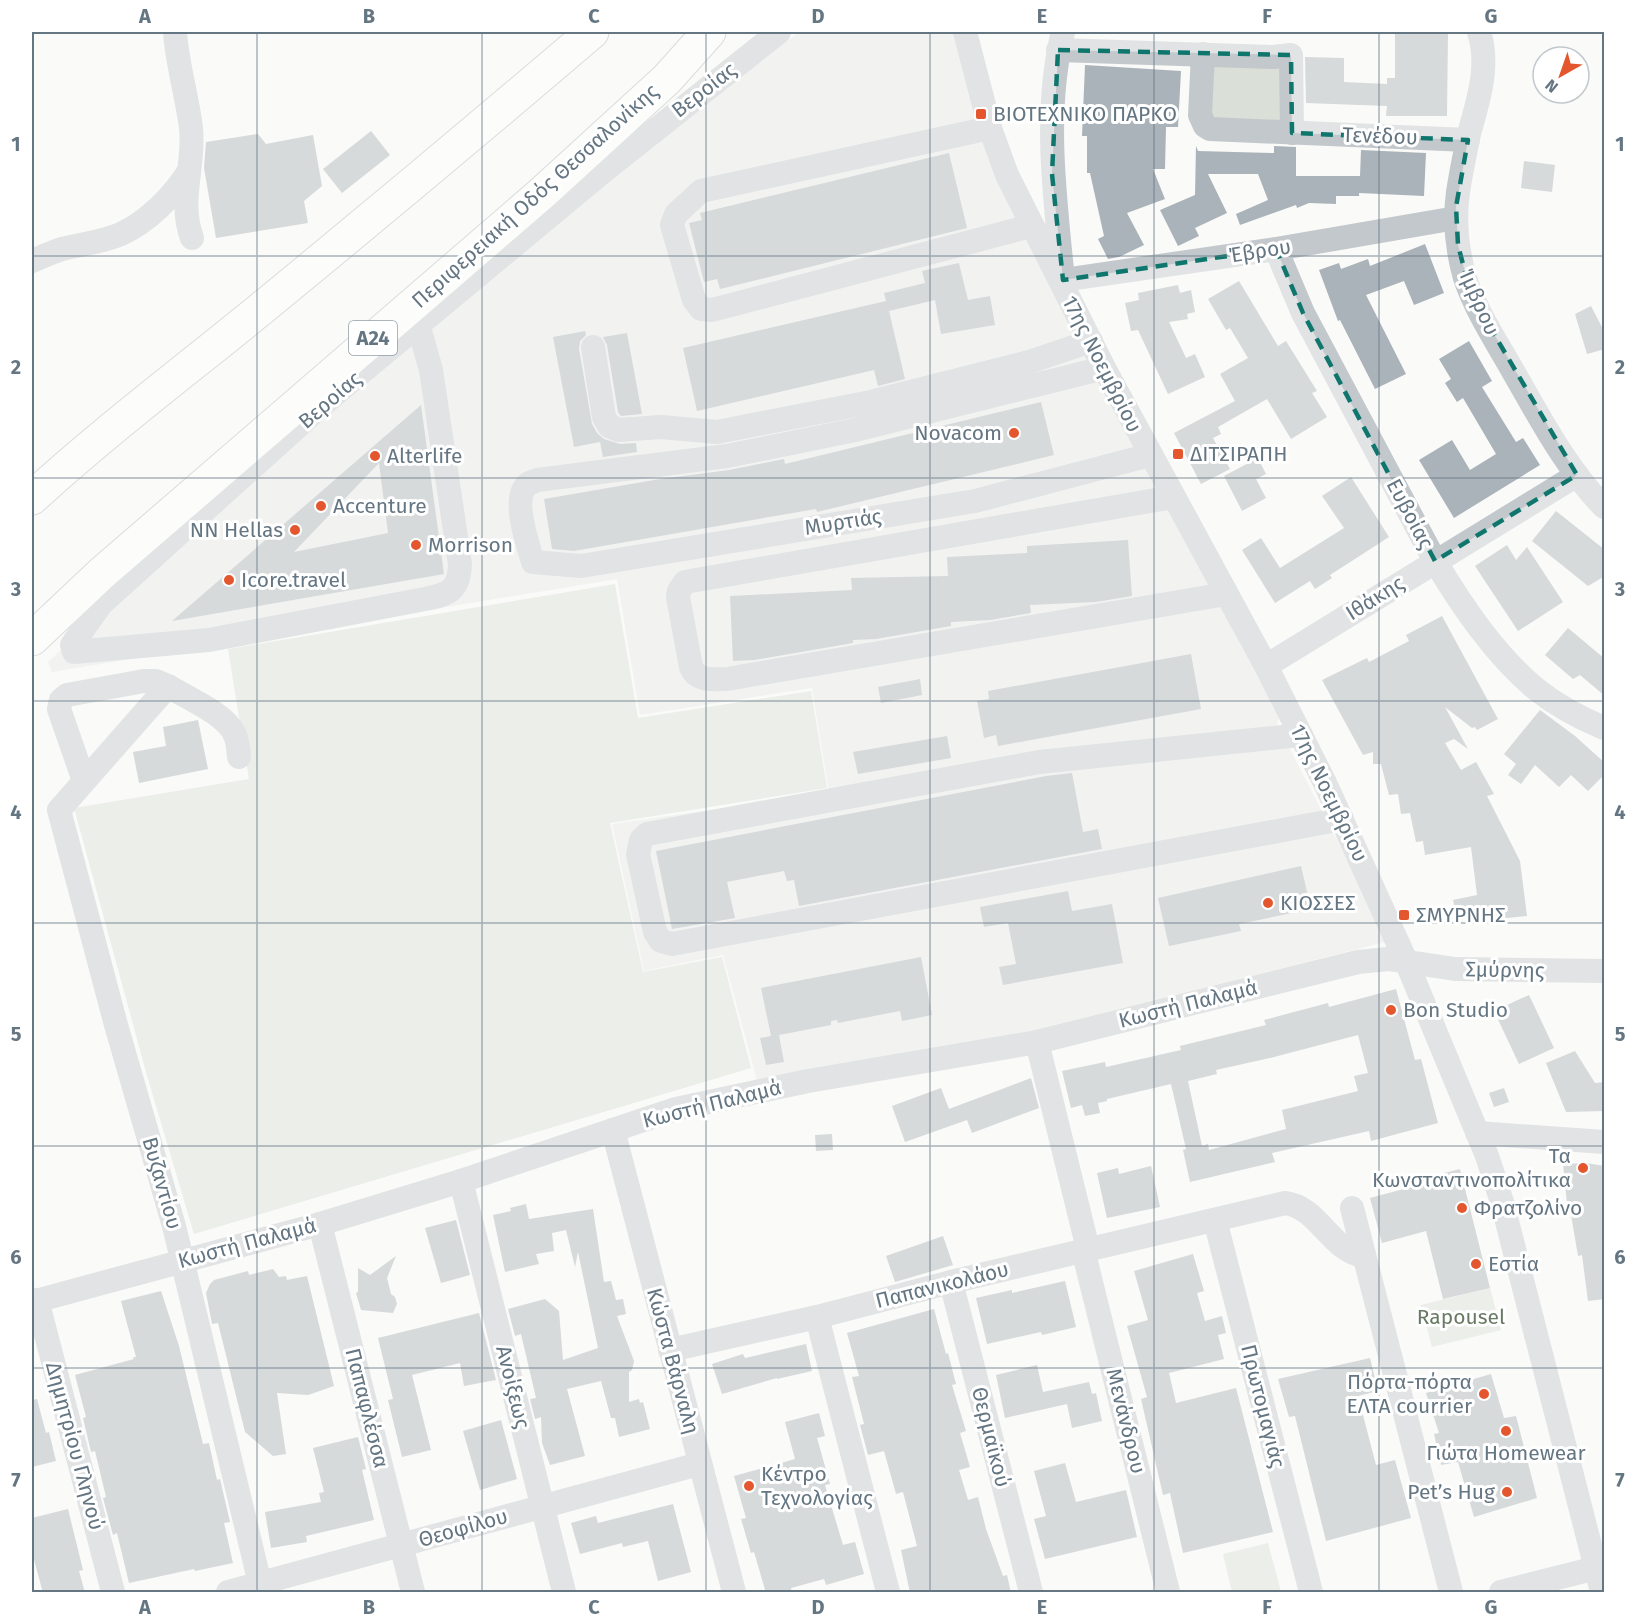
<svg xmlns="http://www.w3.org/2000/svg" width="1636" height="1624" font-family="'Fira Sans',sans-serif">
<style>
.built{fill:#e8e9e9}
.green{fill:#dadfd7}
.building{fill:#aab3b9;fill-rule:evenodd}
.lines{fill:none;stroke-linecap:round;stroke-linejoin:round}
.highway-casing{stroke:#b4b9bd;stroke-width:35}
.minor{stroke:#c3c8cc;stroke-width:24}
.highway{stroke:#fff;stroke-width:33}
.marked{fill:none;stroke:#0f766e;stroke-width:4.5;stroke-dasharray:12 8;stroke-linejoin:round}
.grid{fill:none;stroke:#657683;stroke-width:1.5;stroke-opacity:0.55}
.poi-dot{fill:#e4572e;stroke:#fff;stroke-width:2}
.labels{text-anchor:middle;stroke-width:6;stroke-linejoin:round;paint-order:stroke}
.shield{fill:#fff;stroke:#939fa8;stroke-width:1.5}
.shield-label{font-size:20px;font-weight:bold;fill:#657683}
.street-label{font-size:21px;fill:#657683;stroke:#fff}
.poi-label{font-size:21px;fill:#657683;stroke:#fff;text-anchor:start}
.park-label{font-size:21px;fill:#687a64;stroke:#fff}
.neatline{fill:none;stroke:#657683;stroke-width:2}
.grid-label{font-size:20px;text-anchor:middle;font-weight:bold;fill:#657683}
</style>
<rect width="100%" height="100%" fill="#fafaf8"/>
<polygon class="built" points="799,32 957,32 980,118 1281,711 1277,724 1389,941 1031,1032 758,1084 723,955 644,971 612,824 829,793 812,688 640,715 617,579 52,672 48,662 343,391 588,191"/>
<g class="green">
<polygon points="1209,62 1284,63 1283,124 1208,123"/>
<polygon points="615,584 638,718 811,691 827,788 610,823 643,972 722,957 751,1068 194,1234 146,1072 74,808 249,779 228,649"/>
<polygon points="1490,1288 1501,1330 1432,1347 1421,1305"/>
<polygon points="1268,1543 1281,1592 1232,1592 1223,1554"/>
</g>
<g class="building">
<polygon points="1395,32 1448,32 1447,116 1386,116 1387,106 1306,103 1305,57 1344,58 1344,82 1387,84 1387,78 1395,78"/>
<polygon points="1085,65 1181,71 1178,127 1166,127 1165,169 1153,169 1165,199 1127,213 1144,245 1119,257 1108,259 1098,239 1104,236 1090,173 1087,173 1087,136 1082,136"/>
<polygon points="371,131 390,155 342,193 323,169"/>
<polygon points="258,134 266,144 313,135 322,186 304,201 308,223 216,238 204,168 206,142"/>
<polygon points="1196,146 1198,151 1274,153 1274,146 1296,147 1296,176 1360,176 1361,150 1426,153 1424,196 1359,193 1359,196 1336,196 1336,204 1309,203 1297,208 1296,205 1240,225 1236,214 1268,200 1258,174 1208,174 1227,213 1195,228 1199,236 1178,246 1160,210 1195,195"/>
<polygon points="949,153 967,228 720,289 717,279 704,282 689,223 702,220 700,213"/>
<polygon points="1524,161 1555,165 1552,192 1521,188"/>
<polygon points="1425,244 1444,293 1414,305 1404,281 1366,295 1406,374 1375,389 1340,320 1338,321 1319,270 1339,263 1341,269 1368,259 1370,266"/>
<polygon points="959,263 968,300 990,296 995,325 941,334 935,300 889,311 905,379 878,386 874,370 697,411 683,348 886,301 884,293 925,283 922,271"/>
<polygon points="1239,281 1278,346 1286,341 1317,391 1312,393 1327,417 1291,439 1267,399 1218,427 1221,434 1213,438 1230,469 1201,484 1174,433 1235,401 1220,374 1248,358 1230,328 1226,330 1208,299"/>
<polygon points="1178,285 1180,293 1191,290 1195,312 1187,314 1188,319 1169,322 1186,358 1195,354 1205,377 1168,394 1138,330 1131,331 1125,303 1139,300 1138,293"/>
<polygon points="1591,306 1605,333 1605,349 1587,354 1575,314"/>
<polygon points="585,331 586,335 580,341 579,349 592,424 597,433 604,439 620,444 636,443 637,452 603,457 600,442 574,447 553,337"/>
<polygon points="627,333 642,414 621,416 618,412 607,345 603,337"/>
<polygon points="1469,341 1492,381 1482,387 1516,442 1523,438 1540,465 1454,518 1419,460 1452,440 1470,470 1496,454 1463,398 1457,402 1445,383 1451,379 1439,359"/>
<polygon points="1041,402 1054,455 817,512 816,509 574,551 552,549 544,499 660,479 729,470 784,459 785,464"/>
<path d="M421 405 444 574 172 621ZM379 463 388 533 294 552Z"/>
<polygon points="1258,458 1266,474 1256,479 1266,498 1242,511 1224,476"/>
<polygon points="1351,477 1389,537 1330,575 1332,578 1315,589 1310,581 1275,603 1242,550 1261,538 1280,568 1344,528 1322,496"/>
<polygon points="1556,511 1605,550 1605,576 1588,586 1532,541"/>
<polygon points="1128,540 1132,596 1096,602 1030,605 1031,613 990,620 951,622 951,626 876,639 853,640 853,643 754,660 733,661 730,596 852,590 851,578 948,576 947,557 1027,553 1027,546"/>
<polygon points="1507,545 1516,560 1527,547 1563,602 1518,631 1475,566"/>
<polygon points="1442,616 1498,719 1477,730 1475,727 1472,728 1445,707 1468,749 1454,739 1445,743 1461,770 1476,762 1494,794 1487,796 1520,861 1527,916 1480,921 1480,915 1458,920 1453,900 1477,895 1471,847 1425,855 1423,841 1416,842 1410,813 1401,814 1398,794 1389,795 1381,764 1373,764 1373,752 1363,755 1322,680 1367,658 1369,662 1409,641 1406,635"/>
<polygon points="1568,628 1605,659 1605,696 1580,675 1573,679 1545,655"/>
<polygon points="1191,654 1201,709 998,746 996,735 984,738 977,701 989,699 988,691"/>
<polygon points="920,679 922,695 881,703 878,687"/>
<polygon points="1540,710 1575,736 1605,763 1605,774 1588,791 1571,775 1559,787 1535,765 1521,784 1508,775 1516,764 1504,754"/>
<polygon points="198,720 208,769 139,783 133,752 166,746 163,727"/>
<polygon points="947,736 951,758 858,774 853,752"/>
<polygon points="1072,773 1083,832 1098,829 1102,849 799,906 794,880 787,881 784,871 727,882 735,918 672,929 656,851 1046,776"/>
<polygon points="1301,866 1311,909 1239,924 1241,931 1169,946 1158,898"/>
<polygon points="1068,891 1072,911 1112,904 1123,963 1003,985 999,967 1016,964 1008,923 984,927 980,907"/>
<polygon points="921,957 932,1015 902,1021 900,1011 838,1023 837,1020 831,1021 831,1025 779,1035 784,1062 766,1065 760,1038 776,1035 771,1036 761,988"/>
<path d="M1396 989 1415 1060 1421 1059 1438 1123 1371 1141 1369 1131 1272 1153 1275 1162 1190 1182 1183 1150 1186 1149 1171 1084 1107 1099V1101L1098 1103 1100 1113 1085 1116 1082 1105 1071 1108 1062 1071 1105 1062 1106 1067 1181 1050 1180 1046 1266 1025 1264 1020 1328 1003 1329 1007ZM1358 1035 1368 1073 1354 1076 1358 1091 1282 1110 1286 1129 1209 1150 1208 1144 1202 1146 1188 1081 1217 1074 1216 1070 1274 1057Z"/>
<polygon points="1529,995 1554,1048 1519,1064 1494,1011"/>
<polygon points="1575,1051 1595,1083 1605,1082 1605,1111 1566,1112 1546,1063"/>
<polygon points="1031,1078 1039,1108 972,1133 967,1120 905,1142 892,1106 941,1088 949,1109"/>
<polygon points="1504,1088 1509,1102 1494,1107 1489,1093"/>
<polygon points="832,1134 833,1150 816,1151 815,1135"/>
<polygon points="1586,1163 1605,1166 1605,1299 1588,1301 1582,1255 1578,1256 1569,1203 1567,1204 1563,1164"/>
<polygon points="1151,1166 1160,1207 1107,1218 1097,1173 1118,1168 1119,1174"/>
<polygon points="1460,1169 1490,1288 1443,1299 1426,1231 1382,1243 1370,1198 1426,1183 1424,1178"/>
<polygon points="526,1204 529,1219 593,1209 604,1282 611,1281 616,1300 623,1299 626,1314 617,1316 634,1361 632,1370 629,1372 629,1402 639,1399 640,1403 643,1402 650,1429 619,1437 615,1418 611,1418 601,1381 567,1389 585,1456 550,1465 542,1443 541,1417 535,1419 530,1399 536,1398 521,1334 515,1336 508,1309 545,1299 559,1311 563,1360 598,1348 578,1252 575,1267 566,1230 552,1233 554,1251 536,1254 539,1264 505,1272 493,1215 511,1211 510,1208"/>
<polygon points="456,1220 470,1275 441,1283 425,1228"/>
<polygon points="943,1236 953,1265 895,1282 886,1256"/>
<polygon points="1193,1254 1204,1291 1197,1293 1205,1321 1222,1316 1226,1333 1218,1335 1224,1359 1169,1373 1176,1403 1236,1388 1273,1532 1183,1553 1170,1493 1163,1495 1141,1399 1147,1397 1127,1326 1148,1320 1134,1271"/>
<polygon points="396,1256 387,1278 391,1294 395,1297 397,1304 393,1313 361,1310 356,1293 358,1292 358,1268 370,1275"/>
<polygon points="273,1269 279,1277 286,1276 287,1280 307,1276 334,1386 308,1395 277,1393 286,1454 273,1456 245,1432 218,1323 212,1324 206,1293 210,1284 214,1280 248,1271 249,1275"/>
<polygon points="1065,1281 1076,1327 1042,1335 1041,1332 987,1344 976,1298 1012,1290 1012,1293"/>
<polygon points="161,1291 179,1346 203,1444 209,1443 217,1480 220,1479 230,1522 224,1523 233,1563 195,1571 194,1569 129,1583 117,1533 113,1535 103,1498 106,1497 95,1451 91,1452 83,1418 86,1417 75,1375 134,1359 133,1357 136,1357 121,1301"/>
<polygon points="934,1309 946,1354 948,1353 956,1384 952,1385 966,1431 960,1433 970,1467 959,1470 968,1500 978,1497 986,1529 1003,1576 1007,1575 1011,1593 910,1593 901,1550 917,1546 903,1492 896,1494 884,1451 868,1455 860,1425 864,1424 852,1377 859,1376 847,1333"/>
<polygon points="479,1313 496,1380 464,1386 460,1363 412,1375 431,1450 402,1457 388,1400 393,1399 378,1338"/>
<polygon points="806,1344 812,1371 777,1379 777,1378 722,1394 712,1364 743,1354 745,1358"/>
<polygon points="1370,1358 1378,1391 1358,1396 1376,1465 1395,1460 1411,1518 1326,1541 1295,1416 1289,1417 1278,1379"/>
<polygon points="1037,1365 1043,1392 1089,1382 1092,1394 1096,1393 1102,1421 1072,1428 1067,1404 1005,1418 996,1375"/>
<polygon points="1491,1374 1504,1418 1516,1416 1537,1498 1474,1517 1458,1462 1441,1465 1434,1434 1439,1433 1426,1393"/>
<polygon points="37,1399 46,1433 49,1432 56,1461 32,1467 32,1400"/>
<polygon points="819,1413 825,1436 817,1438 830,1484 825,1485 843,1545 855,1542 864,1574 826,1585 824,1579 791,1588 792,1593 766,1593 754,1552 751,1553 741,1519 746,1518 734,1476 795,1459 785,1422"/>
<polygon points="501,1420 517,1479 480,1490 463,1431"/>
<polygon points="358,1437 366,1469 362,1470 374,1520 306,1536 307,1542 271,1548 265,1512 321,1502 319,1493 324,1492 313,1448"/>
<polygon points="1065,1463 1076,1502 1126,1490 1137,1537 1045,1559 1034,1519 1046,1516 1034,1471"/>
<polygon points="673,1504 691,1572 658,1581 648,1541 623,1547 622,1543 580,1554 571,1523 596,1516 598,1523"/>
<polygon points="68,1509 83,1570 79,1571 85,1593 43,1593 32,1552 32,1518"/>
</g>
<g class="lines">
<defs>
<g id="highway">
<path d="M32 498C105 431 185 371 262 308 373 217 483 125 592 32"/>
<polyline points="32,639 102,573 541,194 667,79 709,32"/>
</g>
</defs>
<use href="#highway" class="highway-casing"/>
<g class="minor">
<path d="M175 32C177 64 187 95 191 128 195 165 178 201 192 238"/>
<polyline points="965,32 990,128 1007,175 1104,368 1266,666 1325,783 1406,961 1487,1156 1502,1202 1602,1592"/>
<path d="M1063 32C1043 112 1055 198 1063 280L1276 249 1456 218"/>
<path d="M1479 32C1490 66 1478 101 1469 134 1465 153 1461 173 1458 192 1454 221 1457 250 1465 278 1476 311 1496 341 1513 371 1540 418 1566 468 1604 507"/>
<polyline points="1058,50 1273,57 1291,55 1292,133"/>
<polyline points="1203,54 1200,115 1205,126 1210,129 1468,140"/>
<polyline points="990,128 701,191 676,214 672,225 694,300 701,309 712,310 1031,226"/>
<path d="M1276 249 1303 313 1435 561C1462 606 1495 655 1536 689 1556 705 1580 718 1604 728"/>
<path d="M32 261C42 257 52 252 62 249 82 244 103 242 121 234 149 221 173 196 189 171"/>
<path d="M418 324 431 370 460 564C459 591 449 594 425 599L209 640 74 652 72 645 101 604 315 411 605 170 779 32"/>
<polyline points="593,347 604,417 609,426 619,430 661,427 717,432 871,402 1029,362 1091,341"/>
<path d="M1104 368 855 430 727 456 537 480C534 482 531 482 528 484 511 497 528 545 533 562L581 566 975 501 1150 455"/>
<path d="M1173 497 685 582 679 591 678 597 691 667C697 682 713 679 727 679L1226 594"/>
<polyline points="1266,666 1577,475"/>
<path d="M168 686C187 698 224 713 234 733 238 740 238 749 239 757"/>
<polyline points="1301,735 1039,762 647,834 641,840 638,854 655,932 661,941 672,944 1342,819"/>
<polyline points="84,781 59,709 61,700 67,695 144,681 156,681 168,686 59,810 116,1025 174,1226 262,1592"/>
<polyline points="1037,1042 1088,1249"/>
<polyline points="613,1130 734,1592"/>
<polyline points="1477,1133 1604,1142"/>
<polyline points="461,1181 564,1592"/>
<polyline points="1352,1208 1451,1592"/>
<polyline points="1215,1220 1311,1592"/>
<polyline points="320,1224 413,1592"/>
<polyline points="1083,1250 1168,1592"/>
<polyline points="951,1282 1031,1592"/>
<polyline points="37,1300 113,1592"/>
<polyline points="32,1302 320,1224 461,1181 676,1109 808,1081 1037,1042 1358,962 1388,959 1455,969 1604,971"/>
<polyline points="817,1317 888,1592"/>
<path d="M670 1350 817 1317 951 1282 1285 1203C1319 1207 1330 1251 1364 1256"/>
<polyline points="228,1592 699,1464"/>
<polyline points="1501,1592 1604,1566"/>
</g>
<use href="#highway" class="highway"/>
</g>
<path d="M0 0H1636V1624H0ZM1058 50 1291 55 1292 133 1468 140 1456 207 1458 245 1471 295 1577 475 1435 561 1303 313 1276 249 1063 280 1052 174Z" fill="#fafaf8" fill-opacity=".55" fill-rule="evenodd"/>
<path class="marked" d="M1058 50 1291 55 1292 133 1468 140 1456 207 1458 245 1471 295 1577 475 1435 561 1303 313 1276 249 1063 280 1052 174Z"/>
<path class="grid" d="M257 32V1592M482 32V1592M706 32V1592M930 32V1592M1154 32V1592M1379 32V1592M32 256H1604M32 478H1604M32 701H1604M32 923H1604M32 1146H1604M32 1368H1604"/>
<g class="poi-dot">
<rect x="975" y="108" width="12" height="12" rx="3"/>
<circle cx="1014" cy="433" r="6"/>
<rect x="1172" y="448" width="12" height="12" rx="3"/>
<circle cx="375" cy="456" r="6"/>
<circle cx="321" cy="506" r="6"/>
<circle cx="295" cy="530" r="6"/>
<circle cx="416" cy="545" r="6"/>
<circle cx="229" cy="580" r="6"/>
<circle cx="1268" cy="903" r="6"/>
<rect x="1398" y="909" width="12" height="12" rx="3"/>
<circle cx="1391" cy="1010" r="6"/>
<circle cx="1583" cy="1168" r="6"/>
<circle cx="1462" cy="1208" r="6"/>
<circle cx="1476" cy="1264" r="6"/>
<circle cx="1484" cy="1394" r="6"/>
<circle cx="1506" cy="1431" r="6"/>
<circle cx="749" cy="1486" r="6"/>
<circle cx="1507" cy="1492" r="6"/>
</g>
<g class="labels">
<rect class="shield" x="349" y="321" width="48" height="34" rx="4.5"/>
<g class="shield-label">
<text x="373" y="345">Α24</text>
</g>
<g class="street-label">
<text transform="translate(704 90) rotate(-38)" y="7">Βεροίας</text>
<text transform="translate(1380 136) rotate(2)" y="7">Τενέδου</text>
<text transform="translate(535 196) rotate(-42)" y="7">Περιφερειακή Οδός Θεσσαλονίκης</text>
<text transform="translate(1260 251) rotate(-9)" y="7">Έβρου</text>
<text transform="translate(1479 302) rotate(66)" y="7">Ίμβρου</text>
<text transform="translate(1102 364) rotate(63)" y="7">17ης Νοεμβρίου</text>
<text transform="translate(330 400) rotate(-41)" y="7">Βεροίας</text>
<text transform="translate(1410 514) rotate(62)" y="7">Ευβοίας</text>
<text transform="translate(843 522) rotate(-9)" y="7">Μυρτιάς</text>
<text transform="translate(1375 598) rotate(-32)" y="7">Ιθάκης</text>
<text transform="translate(1329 793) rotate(64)" y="7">17ης Νοεμβρίου</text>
<text transform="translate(1505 970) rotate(1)" y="7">Σμύρνης</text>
<text transform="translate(1188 1004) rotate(-14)" y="7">Κωστή Παλαμά</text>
<text transform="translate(712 1104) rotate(-14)" y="7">Κωστή Παλαμά</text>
<text transform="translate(162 1183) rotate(74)" y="7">Βυζαντίου</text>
<text transform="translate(247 1243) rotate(-15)" y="7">Κωστή Παλαμά</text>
<text transform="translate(942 1285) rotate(-14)" y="7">Παπανικολάου</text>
<text transform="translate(673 1361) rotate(75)" y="7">Κώστα Βάρναλη</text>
<text transform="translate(513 1387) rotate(76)" y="7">Ανοίξεως</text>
<text transform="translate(1263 1406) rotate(76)" y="7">Πρωτομαγιάς</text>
<text transform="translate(367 1408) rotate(76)" y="7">Παπαφλέσσα</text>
<text transform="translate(1126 1421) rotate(76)" y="7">Μενάνδρου</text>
<text transform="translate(991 1437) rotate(76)" y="7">Θερμαϊκού</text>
<text transform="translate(75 1446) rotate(75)" y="7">Δημητρίου Γληνού</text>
<text transform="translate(463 1528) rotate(-16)" y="7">Θεοφίλου</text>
</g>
<g class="poi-label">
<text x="993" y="121">ΒΙΟΤΕΧΝΙΚΟ ΠΑΡΚΟ</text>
<text x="1002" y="440" text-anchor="end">Novacom</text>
<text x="1190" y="461">ΔΙΤΣΙΡΑΠΗ</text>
<text x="387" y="463">Alterlife</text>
<text x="333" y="513">Accenture</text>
<text x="283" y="537" text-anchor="end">NN Hellas</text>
<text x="428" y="552">Morrison</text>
<text x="241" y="587">Icore.travel</text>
<text x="1280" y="910">ΚΙΟΣΣΕΣ</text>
<text x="1416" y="922">ΣΜΥΡΝΗΣ</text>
<text x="1403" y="1017">Bon Studio</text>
<text x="1571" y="1163" text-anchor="end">Τα<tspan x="1571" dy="24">Κωνσταντινοπολίτικα</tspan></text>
<text x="1474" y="1215">Φρατζολίνο</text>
<text x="1488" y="1271">Εστία</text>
<text x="1472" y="1389" text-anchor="end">Πόρτα-πόρτα<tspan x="1472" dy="24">ΕΛΤΑ courrier</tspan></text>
<text x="1506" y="1460" text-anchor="middle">Γιώτα Homewear</text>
<text x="761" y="1481">Κέντρο<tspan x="761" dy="24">Τεχνολογίας</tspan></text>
<text x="1495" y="1499" text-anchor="end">Pet’s Hug</text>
</g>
<g class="park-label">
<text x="1461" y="1324">Rapousel</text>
</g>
</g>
<rect width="1636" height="1624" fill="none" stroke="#ffffff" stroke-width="66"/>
<g transform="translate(1561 75) rotate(220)"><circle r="28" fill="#ffffff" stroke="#c1c8cd" stroke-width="1.5"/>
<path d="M0-4.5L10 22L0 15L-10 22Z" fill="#e4572e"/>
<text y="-9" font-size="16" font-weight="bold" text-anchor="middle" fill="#657683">N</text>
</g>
<rect x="33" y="33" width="1570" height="1558" class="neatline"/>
<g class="grid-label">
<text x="145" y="23">A</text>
<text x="369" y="23">B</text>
<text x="594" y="23">C</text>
<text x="818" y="23">D</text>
<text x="1042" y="23">E</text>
<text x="1267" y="23">F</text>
<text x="1491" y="23">G</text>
<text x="16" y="151">1</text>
<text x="1620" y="151">1</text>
<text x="16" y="374">2</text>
<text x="1620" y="374">2</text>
<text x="16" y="596">3</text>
<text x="1620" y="596">3</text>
<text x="16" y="819">4</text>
<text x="1620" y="819">4</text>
<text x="16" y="1041">5</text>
<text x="1620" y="1041">5</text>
<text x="16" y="1264">6</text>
<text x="1620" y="1264">6</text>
<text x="16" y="1487">7</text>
<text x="1620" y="1487">7</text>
<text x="145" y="1614">A</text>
<text x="369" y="1614">B</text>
<text x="594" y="1614">C</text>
<text x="818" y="1614">D</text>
<text x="1042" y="1614">E</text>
<text x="1267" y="1614">F</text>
<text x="1491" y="1614">G</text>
</g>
</svg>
